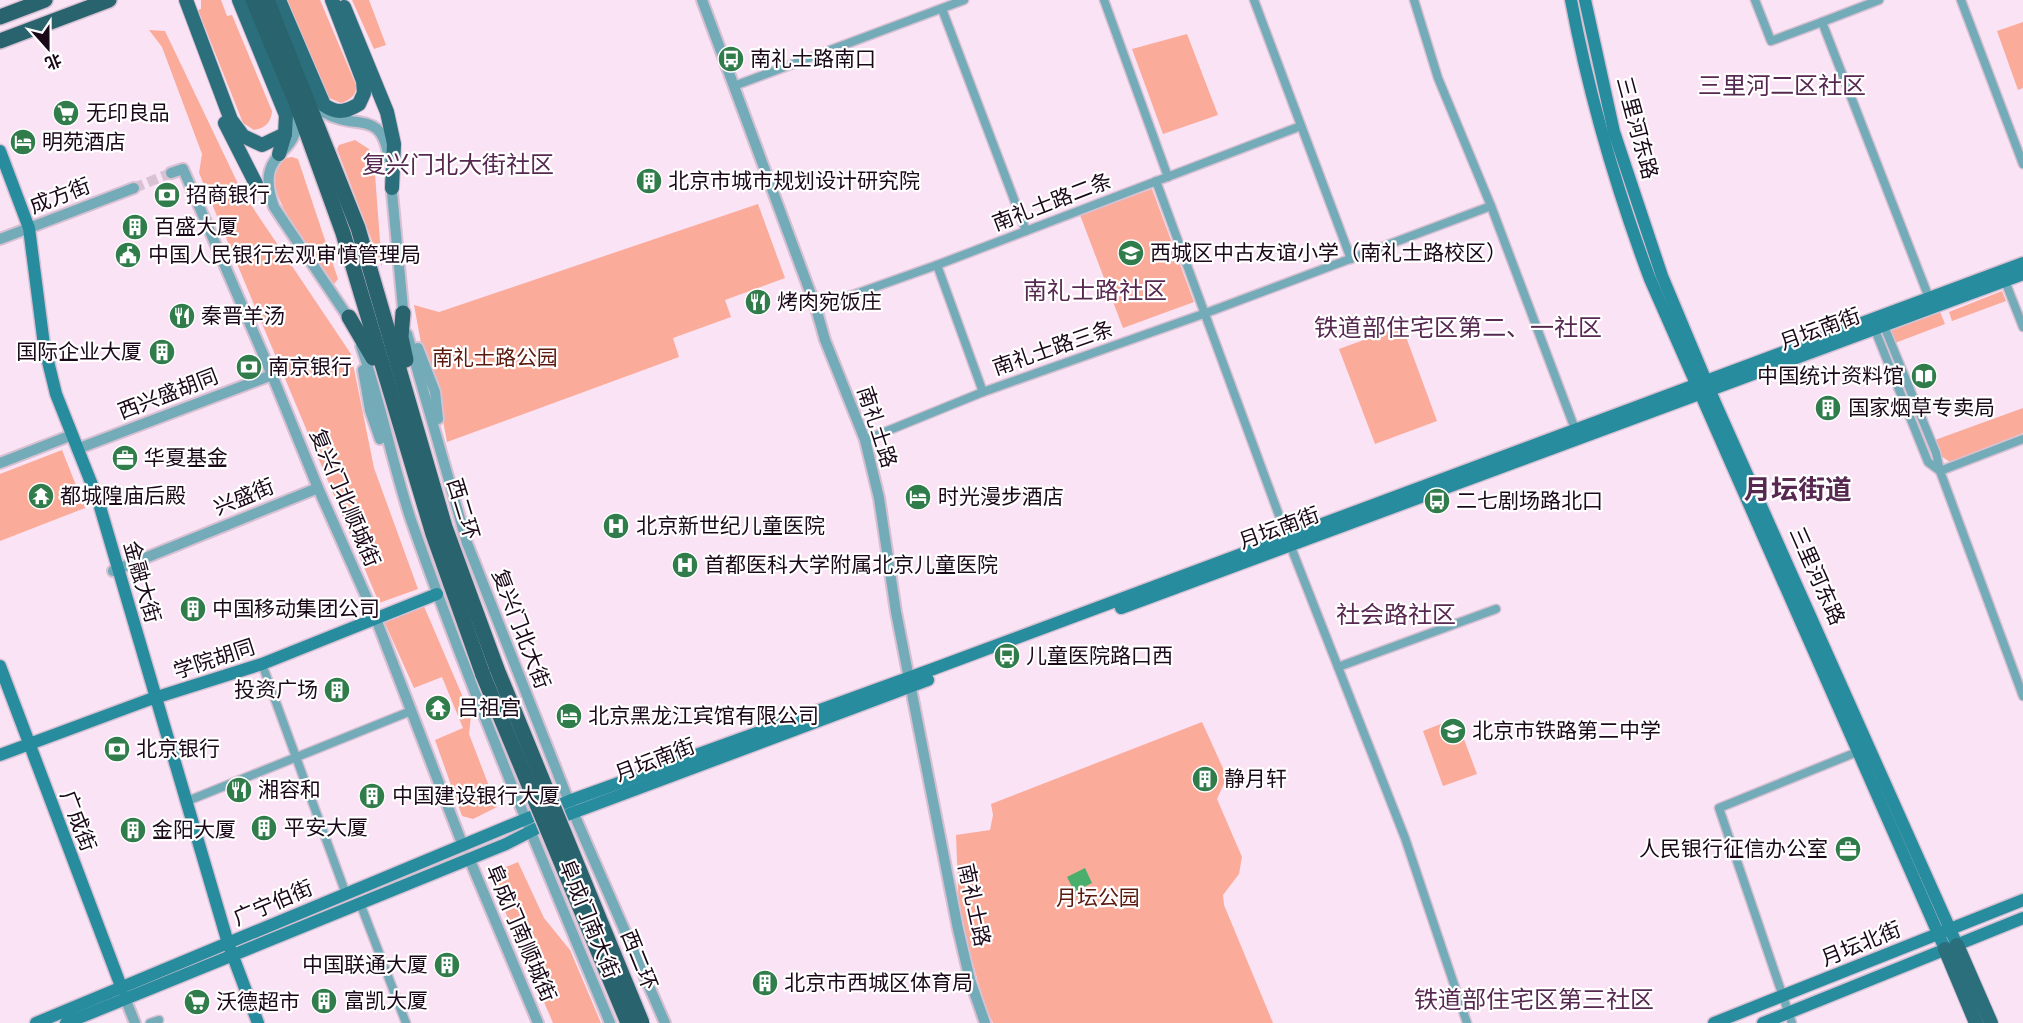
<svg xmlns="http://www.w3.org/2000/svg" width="2023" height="1023" font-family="'Varela Round','Noto Sans SC',sans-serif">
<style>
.green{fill:#fbab9a}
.water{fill:#4aaf6d}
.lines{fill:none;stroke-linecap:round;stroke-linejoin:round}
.tertiary-tunnel{stroke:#d9c2d4;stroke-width:10;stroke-dasharray:10 5;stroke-linecap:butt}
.minor-casing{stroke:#d6c0d2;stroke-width:11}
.tertiary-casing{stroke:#d6c0d2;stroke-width:14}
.secondary-casing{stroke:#d6c0d2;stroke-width:15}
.primary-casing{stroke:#d6c0d2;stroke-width:16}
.trunk-casing{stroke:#d6c0d2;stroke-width:18}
.minor{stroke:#73acb8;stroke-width:8}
.tertiary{stroke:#73acb8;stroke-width:10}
.secondary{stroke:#268c9e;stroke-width:12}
.primary{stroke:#2c6f7c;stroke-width:14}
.trunk{stroke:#29636e;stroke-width:15}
.trunk-bridge-casing{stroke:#d6c0d2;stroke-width:18;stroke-linecap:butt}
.trunk-bridge{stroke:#29636e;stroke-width:15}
.labels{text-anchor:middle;stroke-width:4.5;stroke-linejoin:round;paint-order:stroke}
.poi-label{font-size:21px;fill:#1b0819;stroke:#fff;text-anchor:start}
.street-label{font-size:21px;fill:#1b0819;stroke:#fff}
.park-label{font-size:21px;fill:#5c1a0e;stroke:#fff}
.quarter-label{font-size:24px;fill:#572951;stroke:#fff}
.district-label{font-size:27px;font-weight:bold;fill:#572951;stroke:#fff}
</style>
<rect width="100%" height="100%" fill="#fae3f5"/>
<g class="green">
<path d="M201 0H221L227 16 232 15 272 111C271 123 265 128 254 130L243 123 198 10 201 9Z"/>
<path d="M286 0H320L356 85C357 95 350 100 341 103L329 98Z"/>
<polygon points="352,0 369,0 386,45 374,49"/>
<polygon points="2023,22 2023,88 2018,90 1997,31"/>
<polygon points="149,30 165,31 241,190 351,354 374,468 418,589 379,603 199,173 202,154 162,47"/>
<polygon points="1187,34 1218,115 1163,134 1132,49"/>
<polygon points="355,140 369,149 374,161 382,267 337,149 339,145"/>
<path d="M292 157 298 159 338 279 334 284C318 260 269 202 275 173 277 167 281 163 286 158Z"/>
<polygon points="1152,189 1194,302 1123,328 1080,215"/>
<polygon points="758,204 785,278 725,300 731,317 673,338 679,357 447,442 434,372 421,343 414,305 439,312"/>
<polygon points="2002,291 2006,301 1952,321 1949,312"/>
<polygon points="1940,312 1945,324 1895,343 1890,331"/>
<polygon points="1402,326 1437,421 1375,444 1339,349"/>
<polygon points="2023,408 2023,433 1950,462 1941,456 1935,440"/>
<polygon points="62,450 85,508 0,541 0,474"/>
<polygon points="423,604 471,716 469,734 497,807 473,819 462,816 435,740 463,728 442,677 414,688 384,621"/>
<polygon points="1456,718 1477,774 1443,786 1423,731"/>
<polygon points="1202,722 1227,777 1217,799 1242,857 1239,874 1223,895 1224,905 1273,1023 993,1023 985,1006 959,915 956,835 990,830 993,815 991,804"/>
<polygon points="518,862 544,918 570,950 601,1023 553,1023 489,874"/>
</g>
<polygon class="water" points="1085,868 1092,883 1082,888 1085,893 1077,897 1067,877"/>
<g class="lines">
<polyline class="tertiary-tunnel" points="134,188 171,173"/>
<defs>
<g id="minor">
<polyline points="1104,0 1168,177"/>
<polyline points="1254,0 1351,259"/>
<polyline points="1414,0 1438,78 1491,206 1575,429"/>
<polyline points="1755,0 1771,41 1822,22"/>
<polyline points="1879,0 1822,22 1931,303"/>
<polyline points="1961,0 2023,164"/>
<polyline points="942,9 1026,231"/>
<polyline points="734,86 964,0"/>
<polyline points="1156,181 1287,537 1405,838 1467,1023"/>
<polyline points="937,265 983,392"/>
<polyline points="2005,281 2023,327"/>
<polyline points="816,308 937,265 1301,126"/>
<polyline points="1884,326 1936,453 1940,471 2023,696"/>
<polyline points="1875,330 1928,462 1940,471"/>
<polyline points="865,440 983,392 1206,313 1491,206"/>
<polyline points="1940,471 2023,439"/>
<polyline points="262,664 346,894"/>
<polyline points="1338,667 1496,609"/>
<polyline points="185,802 411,711"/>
<polyline points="360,903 406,1023"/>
<polyline points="150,1023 159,1020"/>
<polyline points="1792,1023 1719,808 1857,752"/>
</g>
<g id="tertiary">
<polyline points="702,0 816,308 825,340 865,440 879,498 896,612 958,929 970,980 985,1023"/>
<path d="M323 112C357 132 382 107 389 160"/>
<path d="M297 115C300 160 253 147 274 207L352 323"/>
<polyline points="171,173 183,169 272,375 318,488 376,619 463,846"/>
<polyline points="391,182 404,319"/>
<polyline points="0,239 134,188"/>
<polyline points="407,334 467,543 573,812 665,1023"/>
<path d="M361 346C381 403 392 463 411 520 471 691 541 857 610 1023"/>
<polyline points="418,348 435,392 438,419"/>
<polyline points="363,370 370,410 380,439"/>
<polyline points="77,449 272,375"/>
<polyline points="0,463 72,435"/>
<polyline points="113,571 318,488"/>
<polyline points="469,858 538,1023"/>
<polyline points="125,998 135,1023"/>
</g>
<g id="secondary">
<path d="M1571 0C1589 96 1616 188 1650 279L1945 949"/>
<polyline points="1585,0 1614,132 1662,276 1716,405 1957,945"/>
<polyline points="0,151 29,228 44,345 56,394 98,500 228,943 258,1023"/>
<polyline points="1121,608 2023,274"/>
<polyline points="0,666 122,989"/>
<polyline points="0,755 148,700 262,664 437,594"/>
<polyline points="36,1023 569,801 933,669 2023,263"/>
<polyline points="66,1023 506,844 551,821 928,680"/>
<polyline points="1714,1023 2023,900"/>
<polyline points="1763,1023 2023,918"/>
</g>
<g id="primary">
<polyline points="186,0 231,120 243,136 262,145 285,134 286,115 239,0"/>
<path d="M279 0 324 105C337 114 346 112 359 104L364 93 363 81 332 0"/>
<polyline points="344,7 387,112 394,144 392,188"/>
<polyline points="225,123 256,184"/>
<polyline points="279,154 285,134"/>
<polyline points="1957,945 1991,1023"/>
<polyline points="1945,949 1976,1023"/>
</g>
<g id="trunk">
<polyline points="253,0 295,100 343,233 433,534 483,675"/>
<polyline points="267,0 358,228 445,527 497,669"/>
<polyline points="0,17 45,0"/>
<polyline points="0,41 109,0"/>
<polyline points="403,313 401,337 406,360"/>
<polyline points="349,317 373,358"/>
</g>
</defs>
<use href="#minor" class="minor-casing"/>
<use href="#tertiary" class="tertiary-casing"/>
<use href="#secondary" class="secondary-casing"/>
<use href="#primary" class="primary-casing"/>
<use href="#trunk" class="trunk-casing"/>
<use href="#minor" class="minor"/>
<use href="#tertiary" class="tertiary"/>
<use href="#secondary" class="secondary"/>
<use href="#primary" class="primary"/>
<use href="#trunk" class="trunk"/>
<defs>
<g id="trunk-bridge">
<polyline points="497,669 642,1023"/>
<polyline points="483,675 628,1023"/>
</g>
</defs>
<use href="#trunk-bridge" class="trunk-bridge-casing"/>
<use href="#trunk-bridge" class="trunk-bridge"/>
</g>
<defs>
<symbol id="bus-disc" viewBox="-11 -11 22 22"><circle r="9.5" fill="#307c4b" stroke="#fff"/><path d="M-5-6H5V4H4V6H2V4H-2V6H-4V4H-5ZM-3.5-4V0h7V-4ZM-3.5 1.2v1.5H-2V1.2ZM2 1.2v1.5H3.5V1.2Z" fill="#fff"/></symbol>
<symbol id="supermarket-disc" viewBox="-11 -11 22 22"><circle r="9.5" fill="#307c4b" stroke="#fff"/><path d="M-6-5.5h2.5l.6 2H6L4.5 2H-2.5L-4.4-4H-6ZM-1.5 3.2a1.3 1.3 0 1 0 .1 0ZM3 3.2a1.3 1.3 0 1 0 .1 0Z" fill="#fff"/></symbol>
<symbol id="hotel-disc" viewBox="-11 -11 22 22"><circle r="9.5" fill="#307c4b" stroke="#fff"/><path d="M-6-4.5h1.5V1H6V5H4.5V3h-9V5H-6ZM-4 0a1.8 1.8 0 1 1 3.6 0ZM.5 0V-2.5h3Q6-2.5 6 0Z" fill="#fff"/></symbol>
<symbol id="building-disc" viewBox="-11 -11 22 22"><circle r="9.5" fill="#307c4b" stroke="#fff"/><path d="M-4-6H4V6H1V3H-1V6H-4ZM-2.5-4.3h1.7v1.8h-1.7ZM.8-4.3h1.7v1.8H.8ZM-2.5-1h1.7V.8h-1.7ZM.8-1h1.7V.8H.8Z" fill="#fff"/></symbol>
<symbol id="bank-disc" viewBox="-11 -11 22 22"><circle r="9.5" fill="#307c4b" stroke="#fff"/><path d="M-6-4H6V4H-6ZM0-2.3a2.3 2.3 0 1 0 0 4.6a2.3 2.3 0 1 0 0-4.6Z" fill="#fff"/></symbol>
<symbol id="school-disc" viewBox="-11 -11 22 22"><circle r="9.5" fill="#307c4b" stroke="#fff"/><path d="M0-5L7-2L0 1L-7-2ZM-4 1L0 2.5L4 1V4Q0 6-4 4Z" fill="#fff"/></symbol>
<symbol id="civic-disc" viewBox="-11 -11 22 22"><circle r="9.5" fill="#307c4b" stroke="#fff"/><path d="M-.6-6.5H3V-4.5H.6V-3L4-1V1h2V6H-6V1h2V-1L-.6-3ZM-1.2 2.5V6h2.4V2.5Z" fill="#fff"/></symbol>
<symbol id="restaurant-disc" viewBox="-11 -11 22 22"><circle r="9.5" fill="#307c4b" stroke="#fff"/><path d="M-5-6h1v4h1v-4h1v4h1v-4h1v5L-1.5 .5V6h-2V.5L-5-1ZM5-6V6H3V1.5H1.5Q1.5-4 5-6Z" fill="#fff"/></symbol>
<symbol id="library-disc" viewBox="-11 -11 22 22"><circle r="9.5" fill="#307c4b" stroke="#fff"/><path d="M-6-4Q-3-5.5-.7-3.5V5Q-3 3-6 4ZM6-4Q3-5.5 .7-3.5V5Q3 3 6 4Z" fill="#fff"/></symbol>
<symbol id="office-disc" viewBox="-11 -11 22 22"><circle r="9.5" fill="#307c4b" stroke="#fff"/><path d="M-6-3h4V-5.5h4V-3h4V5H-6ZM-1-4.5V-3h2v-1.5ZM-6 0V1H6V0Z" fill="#fff"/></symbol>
<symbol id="temple-disc" viewBox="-11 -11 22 22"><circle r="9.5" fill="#307c4b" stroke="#fff"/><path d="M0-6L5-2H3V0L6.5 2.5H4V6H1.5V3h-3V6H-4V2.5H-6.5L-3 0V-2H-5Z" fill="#fff"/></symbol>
<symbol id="hospital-disc" viewBox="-11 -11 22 22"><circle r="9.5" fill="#307c4b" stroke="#fff"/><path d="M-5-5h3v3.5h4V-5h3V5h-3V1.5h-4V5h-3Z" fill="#fff"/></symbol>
</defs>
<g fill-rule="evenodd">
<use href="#bus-disc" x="716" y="44" width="30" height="30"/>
<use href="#supermarket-disc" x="51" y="98" width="30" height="30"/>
<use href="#hotel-disc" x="8" y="127" width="30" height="30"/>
<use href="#building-disc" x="634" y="166" width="30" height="30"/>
<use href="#bank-disc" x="152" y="180" width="30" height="30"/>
<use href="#building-disc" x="120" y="212" width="30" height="30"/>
<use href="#school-disc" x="1116" y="238" width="30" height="30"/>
<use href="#civic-disc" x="113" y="240" width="30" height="30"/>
<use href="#restaurant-disc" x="743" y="287" width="30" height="30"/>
<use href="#restaurant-disc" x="167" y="301" width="30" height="30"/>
<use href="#building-disc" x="147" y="337" width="30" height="30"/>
<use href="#bank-disc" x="234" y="352" width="30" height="30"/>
<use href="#library-disc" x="1909" y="361" width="30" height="30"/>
<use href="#building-disc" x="1813" y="393" width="30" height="30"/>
<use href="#office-disc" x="110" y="443" width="30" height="30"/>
<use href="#temple-disc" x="26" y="481" width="30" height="30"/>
<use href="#hotel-disc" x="903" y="482" width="30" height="30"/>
<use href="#bus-disc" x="1422" y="486" width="30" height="30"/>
<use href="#hospital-disc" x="601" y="511" width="30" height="30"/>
<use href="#hospital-disc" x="670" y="550" width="30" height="30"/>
<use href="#building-disc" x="178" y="594" width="30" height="30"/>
<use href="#bus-disc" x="992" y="641" width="30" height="30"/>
<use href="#building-disc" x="322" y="675" width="30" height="30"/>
<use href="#temple-disc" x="423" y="693" width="30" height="30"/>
<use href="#hotel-disc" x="554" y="701" width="30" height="30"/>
<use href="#school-disc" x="1438" y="716" width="30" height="30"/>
<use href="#bank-disc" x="102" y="734" width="30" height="30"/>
<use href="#building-disc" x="1190" y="764" width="30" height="30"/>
<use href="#restaurant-disc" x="224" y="775" width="30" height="30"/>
<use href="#building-disc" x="357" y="781" width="30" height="30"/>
<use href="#building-disc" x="249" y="813" width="30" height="30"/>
<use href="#building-disc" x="118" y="815" width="30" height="30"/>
<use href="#office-disc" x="1833" y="834" width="30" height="30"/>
<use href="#building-disc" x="432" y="950" width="30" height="30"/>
<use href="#building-disc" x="750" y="968" width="30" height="30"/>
<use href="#building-disc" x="309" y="986" width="30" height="30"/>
<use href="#supermarket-disc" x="182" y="987" width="30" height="30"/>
</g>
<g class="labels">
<g class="poi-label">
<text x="750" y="66">南礼士路南口</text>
<text x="86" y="120">无印良品</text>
<text x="42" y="149">明苑酒店</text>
<text x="668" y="188">北京市城市规划设计研究院</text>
<text x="186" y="202">招商银行</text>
<text x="154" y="234">百盛大厦</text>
<text x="1150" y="260">西城区中古友谊小学（南礼士路校区）</text>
<text x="148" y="262">中国人民银行宏观审慎管理局</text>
<text x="777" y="309">烤肉宛饭庄</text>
<text x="201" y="323">秦晋羊汤</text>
<text x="142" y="359" text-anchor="end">国际企业大厦</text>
<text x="268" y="374">南京银行</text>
<text x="1904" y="383" text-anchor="end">中国统计资料馆</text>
<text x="1848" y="415">国家烟草专卖局</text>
<text x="144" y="465">华夏基金</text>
<text x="60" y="503">都城隍庙后殿</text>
<text x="938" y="504">时光漫步酒店</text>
<text x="1456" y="508">二七剧场路北口</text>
<text x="636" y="533">北京新世纪儿童医院</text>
<text x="704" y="572">首都医科大学附属北京儿童医院</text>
<text x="212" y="616">中国移动集团公司</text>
<text x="1026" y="663">儿童医院路口西</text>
<text x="318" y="697" text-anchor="end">投资广场</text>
<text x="458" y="715">吕祖宫</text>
<text x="588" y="723">北京黑龙江宾馆有限公司</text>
<text x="1472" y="738">北京市铁路第二中学</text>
<text x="136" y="756">北京银行</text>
<text x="1224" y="786">静月轩</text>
<text x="258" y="797">湘容和</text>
<text x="392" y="803">中国建设银行大厦</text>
<text x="284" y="835">平安大厦</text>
<text x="152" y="837">金阳大厦</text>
<text x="1828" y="856" text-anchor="end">人民银行征信办公室</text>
<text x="428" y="972" text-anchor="end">中国联通大厦</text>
<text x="784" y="990">北京市西城区体育局</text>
<text x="344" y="1008">富凯大厦</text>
<text x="216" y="1009">沃德超市</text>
</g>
<g class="street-label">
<text transform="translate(1637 128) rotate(75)" y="7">三里河东路</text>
<text transform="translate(60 196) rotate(-21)" y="7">成方街</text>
<text transform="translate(1052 202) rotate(-21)" y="7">南礼士路二条</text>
<text transform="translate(1820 329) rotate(-20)" y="7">月坛南街</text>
<text transform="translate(1053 348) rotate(-19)" y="7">南礼士路三条</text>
<text transform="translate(168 394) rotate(-21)" y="7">西兴盛胡同</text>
<text transform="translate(877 427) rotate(72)" y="7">南礼士路</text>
<text transform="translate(244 497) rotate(-22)" y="7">兴盛街</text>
<text transform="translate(345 498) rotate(67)" y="7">复兴门北顺城街</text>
<text transform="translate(463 509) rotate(73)" y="7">西二环</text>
<text transform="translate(1279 528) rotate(-20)" y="7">月坛南街</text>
<text transform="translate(1817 576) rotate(66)" y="7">三里河东路</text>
<text transform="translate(142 582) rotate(74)" y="7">金融大街</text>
<text transform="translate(521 629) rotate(69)" y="7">复兴门北大街</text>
<text transform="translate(214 659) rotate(-18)" y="7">学院胡同</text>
<text transform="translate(655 760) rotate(-21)" y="7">月坛南街</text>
<text transform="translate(78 821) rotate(69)" y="7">广成街</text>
<text transform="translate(273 903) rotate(-23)" y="7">广宁伯街</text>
<text transform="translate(974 905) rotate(78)" y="7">南礼士路</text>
<text transform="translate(589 919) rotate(68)" y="7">阜成门南大街</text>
<text transform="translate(521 933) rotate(67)" y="7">阜成门南顺城街</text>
<text transform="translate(1861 944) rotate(-22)" y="7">月坛北街</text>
<text transform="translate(639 960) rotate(68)" y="7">西二环</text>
</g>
<g class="park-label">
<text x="495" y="365">南礼士路公园</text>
<text x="1098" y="905">月坛公园</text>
</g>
<g class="quarter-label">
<text x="1782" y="94">三里河二区社区</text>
<text x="458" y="173">复兴门北大街社区</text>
<text x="1095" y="299">南礼士路社区</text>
<text x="1458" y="336">铁道部住宅区第二、一社区</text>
<text x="1396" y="623">社会路社区</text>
<text x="1534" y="1008">铁道部住宅区第三社区</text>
</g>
<g class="district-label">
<text x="1798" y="499">月坛街道</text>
</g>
</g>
<g transform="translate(48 48) rotate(159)" stroke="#ffffff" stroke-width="4.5" paint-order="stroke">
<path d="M0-4.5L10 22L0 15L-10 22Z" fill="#1b0819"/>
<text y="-9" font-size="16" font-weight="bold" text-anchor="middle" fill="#1b0819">北</text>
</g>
</svg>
